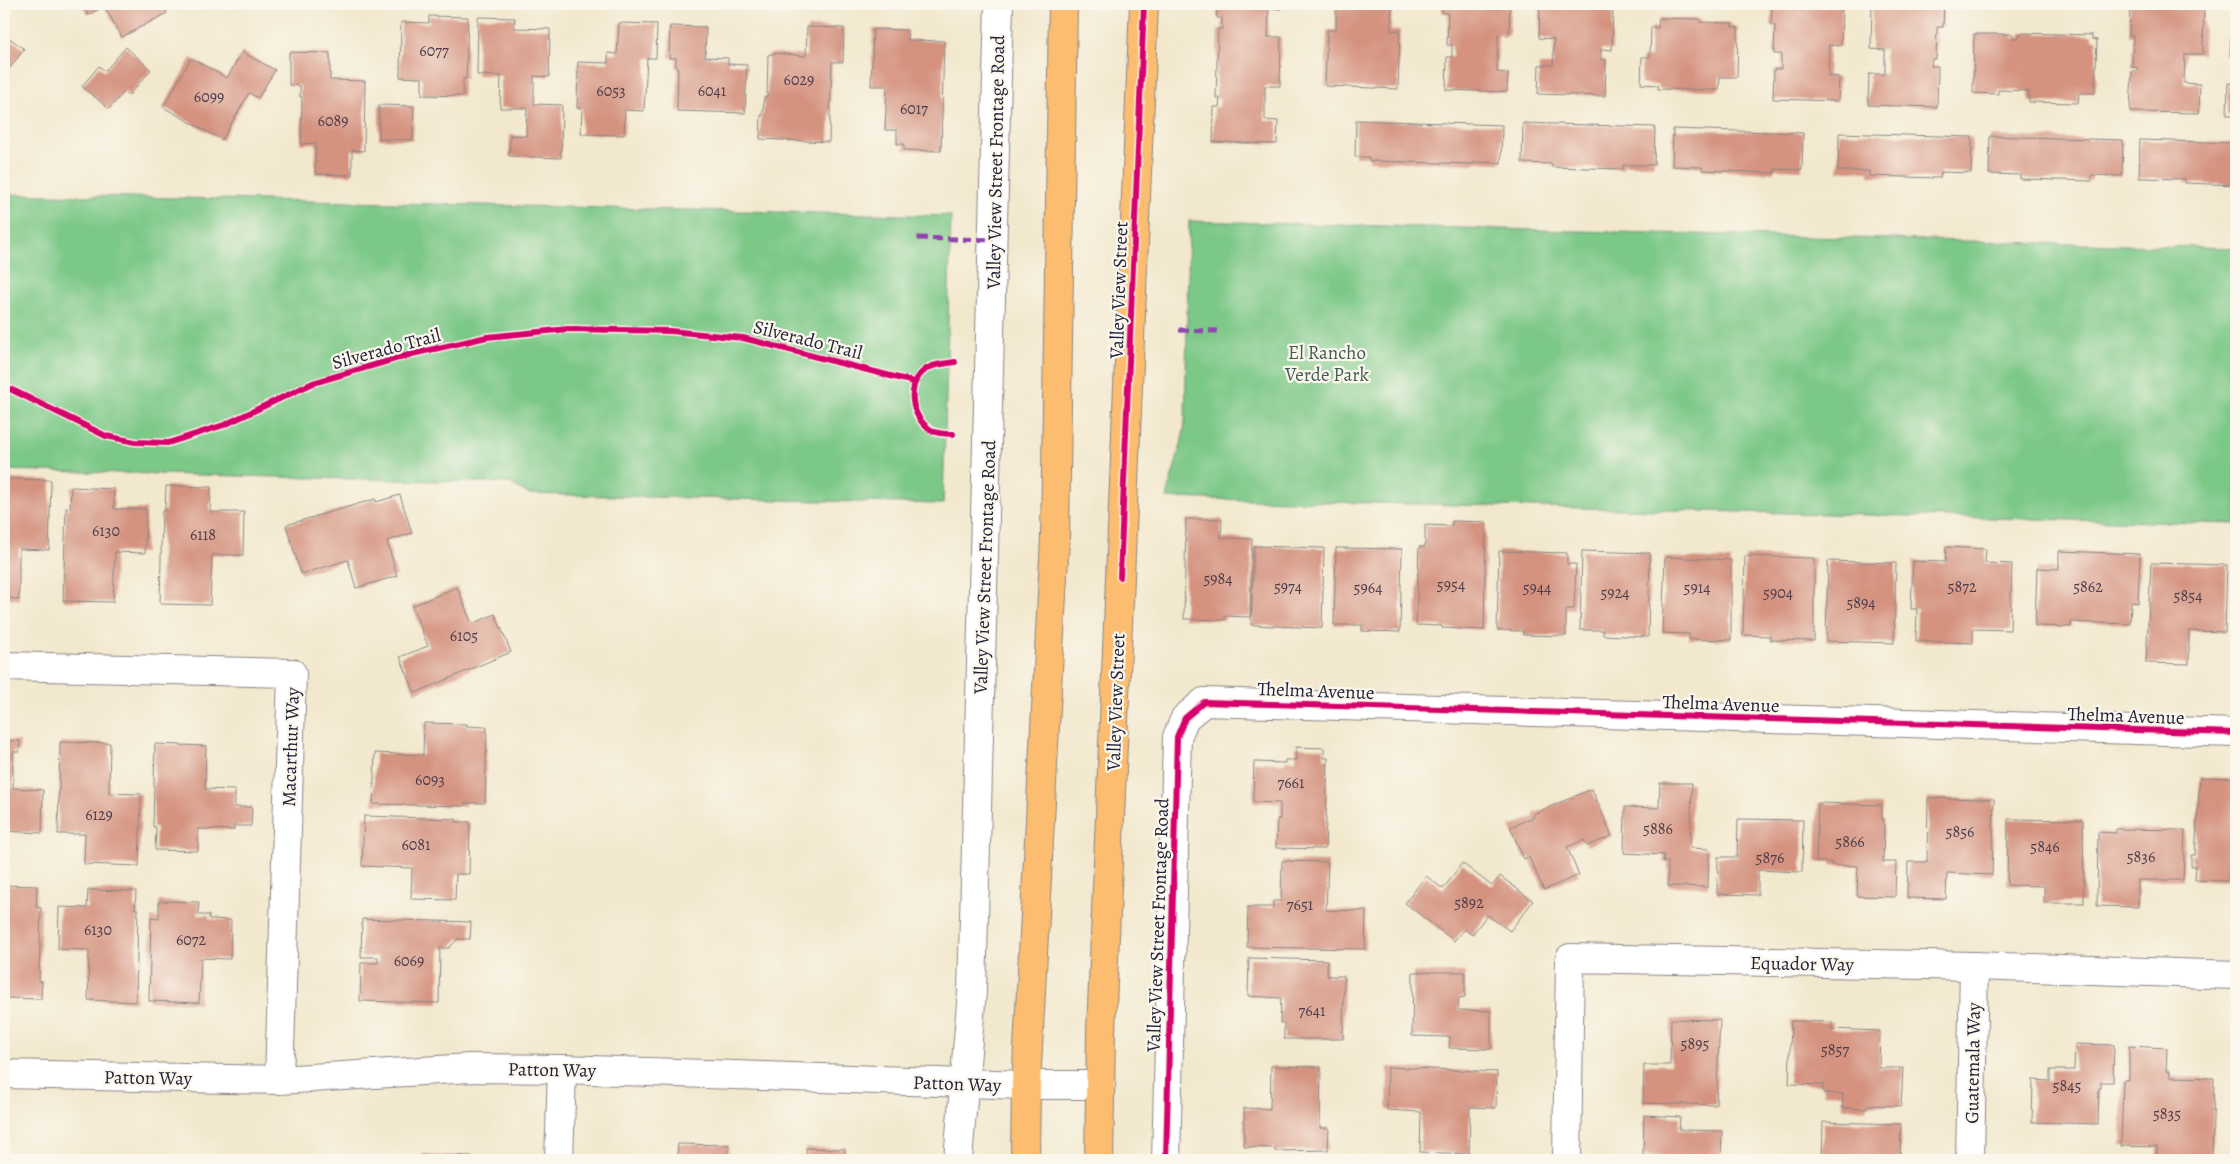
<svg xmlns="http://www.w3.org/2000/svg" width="2240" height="1164" font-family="Alegreya,serif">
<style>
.green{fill:#7bc887;stroke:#4e7561}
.building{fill:#d4927f}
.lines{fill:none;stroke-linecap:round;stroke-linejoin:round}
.minor-casing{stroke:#8a8584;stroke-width:30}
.major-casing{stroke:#8a8584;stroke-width:30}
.minor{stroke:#fff;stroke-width:28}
.major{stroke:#fcbd6f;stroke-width:28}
.quiet{stroke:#8e44ad;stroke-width:5;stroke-dasharray:10 5;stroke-linecap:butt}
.cycleway-casing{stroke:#fbf7ec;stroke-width:9}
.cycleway{stroke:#d6006c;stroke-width:6}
.labels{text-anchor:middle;stroke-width:4.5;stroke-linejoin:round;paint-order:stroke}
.number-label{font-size:16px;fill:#4e3e4c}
.street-label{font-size:19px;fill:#22223b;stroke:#fbf7ec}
.park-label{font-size:19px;fill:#415c56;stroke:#fbf7ec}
</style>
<rect width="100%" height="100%" fill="#fbf7ec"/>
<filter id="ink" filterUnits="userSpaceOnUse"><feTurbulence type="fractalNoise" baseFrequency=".02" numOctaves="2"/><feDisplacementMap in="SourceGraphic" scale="10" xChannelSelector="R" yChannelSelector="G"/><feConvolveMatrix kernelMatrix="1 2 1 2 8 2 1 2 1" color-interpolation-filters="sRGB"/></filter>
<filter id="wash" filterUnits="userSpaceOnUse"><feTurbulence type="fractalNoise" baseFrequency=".0096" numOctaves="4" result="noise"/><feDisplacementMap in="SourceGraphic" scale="20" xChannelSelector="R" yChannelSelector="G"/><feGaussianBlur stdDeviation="1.12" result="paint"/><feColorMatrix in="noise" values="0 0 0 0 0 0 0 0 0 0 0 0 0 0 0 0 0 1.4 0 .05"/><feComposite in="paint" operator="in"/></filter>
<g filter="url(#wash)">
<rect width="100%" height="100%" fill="#f2e8ce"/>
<g class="green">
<polygon points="4,194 951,216 943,504 528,494 510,483 4,470"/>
<path d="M1189 221 2236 248V524L1167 498C1172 472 1181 451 1185 424Z"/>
</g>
<g id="blocks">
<g class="building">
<polygon points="82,4 162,4 167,13 122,37 104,6 88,15"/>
<polygon points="1217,4 1281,4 1281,9 1269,8 1268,37 1281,37 1280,86 1265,86 1265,120 1278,121 1277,144 1213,142 1214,107 1219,107 1220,98 1216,98 1218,29 1222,29 1222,18 1217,18"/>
<polygon points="1336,4 1392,4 1391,31 1400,30 1398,89 1325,86 1327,30 1336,30"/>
<polygon points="1442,4 1510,4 1509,36 1498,35 1497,72 1508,73 1507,92 1446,90 1447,57 1452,57 1452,45 1447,45 1448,13 1442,13"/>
<polygon points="1540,4 1613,4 1612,50 1601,49 1601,60 1606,60 1605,96 1538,94 1539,65 1553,65 1554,39 1539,38"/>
<polygon points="1772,4 1842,4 1841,46 1829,45 1828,76 1839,77 1838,101 1773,99 1774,69 1781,69 1781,54 1774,54 1775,25 1771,25"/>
<polygon points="1872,4 1944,4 1943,27 1937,27 1936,59 1932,59 1931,66 1938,66 1937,107 1868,105 1869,74 1885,74 1885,50 1871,49"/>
<polygon points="2130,4 2204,4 2203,54 2185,54 2184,83 2200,84 2199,113 2130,112 2132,71 2138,71 2138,68 2132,67 2133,36 2129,36"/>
<polygon points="2232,4 2236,4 2236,56 2230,56"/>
<polygon points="429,16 468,17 466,79 463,79 463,96 422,95 422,78 400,77 401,22 429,23"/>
<polygon points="478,17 515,18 514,28 550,29 549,77 534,76 534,104 562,105 561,158 509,156 510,135 526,136 527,108 500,108 501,76 477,75"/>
<polygon points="1659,18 1700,19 1700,22 1732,23 1732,27 1738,27 1737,77 1720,77 1719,90 1658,89 1658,85 1641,84 1642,57 1650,57 1651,27 1658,28"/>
<polygon points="619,23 657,24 656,58 647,58 644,111 625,110 624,135 581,134 582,108 577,108 578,62 608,63 608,53 617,54"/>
<polygon points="670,26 706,27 705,57 728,58 728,64 747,65 745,113 677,111 678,68 676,68 676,58 669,58"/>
<polygon points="807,27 844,28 843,62 832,62 829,142 760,139 761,115 763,115 764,97 767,97 768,55 775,53 806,56"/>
<polygon points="873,29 907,30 908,40 944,41 941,151 904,150 904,144 897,144 897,130 885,130 887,86 871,86"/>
<polygon points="2020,33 2092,35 2092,39 2097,40 2095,93 2079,93 2078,103 2029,102 2029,91 1998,90 1998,94 1973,93 1974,34 2013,34 2013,38 2019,38"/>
<polygon points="4,34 24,49 4,76"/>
<polygon points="126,47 151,70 129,95 124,92 109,109 82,86 99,66 105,71"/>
<polygon points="242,52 275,70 258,98 249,93 222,140 163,107 191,58 227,78"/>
<polygon points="289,52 330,53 330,80 365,81 364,151 352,150 352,175 315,174 316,143 301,144 302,97 300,97 300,86 289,85"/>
<polygon points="2228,83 2236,84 2236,115 2227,115"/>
<polygon points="379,105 414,106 413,140 379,139"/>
<polygon points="1356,120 1502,125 1501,163 1474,162 1474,164 1369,161 1369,157 1355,157"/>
<polygon points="1523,123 1655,127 1654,165 1623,165 1623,169 1552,167 1552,164 1522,163"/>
<polygon points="1673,129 1803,133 1802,170 1775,169 1775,173 1702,170 1702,167 1672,166"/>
<polygon points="1839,133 1972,137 1971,173 1941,172 1940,178 1869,176 1869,171 1838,171"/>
<polygon points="1990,136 2123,140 2122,176 2092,175 2092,181 2020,179 2020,175 1989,174"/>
<polygon points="2140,140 2236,143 2236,185 2185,183 2185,179 2139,178"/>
<polygon points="4,479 51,480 49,550 19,549 19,600 4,597"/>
<polygon points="166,486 211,487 210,512 244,512 243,555 212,555 210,605 160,604 162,511 165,511"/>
<polygon points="71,487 114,489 114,509 146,509 145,553 115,552 113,602 63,601 66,508 70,509"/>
<polygon points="400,495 412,533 387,541 397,576 356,588 348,560 301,574 286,525 375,499 376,502"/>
<polygon points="1186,519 1222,519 1221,538 1252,539 1250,617 1225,616 1225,620 1184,619"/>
<polygon points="1452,521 1486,522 1484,630 1442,628 1442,626 1416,625 1419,547 1425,547 1425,525 1452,526"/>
<polygon points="1254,546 1324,548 1322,628 1251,625"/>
<polygon points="1946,547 1986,549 1985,563 2012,564 2010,630 1973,629 1973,643 1916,641 1917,609 1911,609 1913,561 1945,562"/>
<polygon points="1336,548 1402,549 1400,632 1362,631 1362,625 1334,625"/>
<polygon points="1499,551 1567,553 1567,564 1576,564 1574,609 1566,609 1566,636 1523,635 1523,631 1497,630"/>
<polygon points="1582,551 1650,553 1648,637 1603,635 1603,630 1580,630"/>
<polygon points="2059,551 2140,554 2138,603 2131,602 2130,624 2071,622 2071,627 2035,626 2037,568 2059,569"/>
<polygon points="1745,556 1814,558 1814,641 1770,640 1770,636 1743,635"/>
<polygon points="1665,557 1731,560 1731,640 1689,639 1689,634 1662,633"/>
<polygon points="1828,561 1896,563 1894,643 1826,641"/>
<polygon points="2151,563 2227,565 2225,632 2189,631 2189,664 2146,663"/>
<polygon points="457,587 472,624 495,614 511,652 415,693 400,657 428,646 412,606"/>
<polygon points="424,723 467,724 467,726 487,727 485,803 465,803 465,806 373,804 375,753 423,755"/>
<polygon points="4,740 20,741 19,752 13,752 13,788 43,790 42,833 4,831"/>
<polygon points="60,742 110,743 109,793 141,794 139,866 84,864 85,834 58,834"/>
<polygon points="155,744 206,746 205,789 235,790 235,807 252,807 251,826 234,826 234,830 198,829 198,851 155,850 156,827 153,827"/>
<polygon points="1296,747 1324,748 1324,758 1328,758 1325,849 1276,848 1277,819 1280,819 1280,803 1253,802 1254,762 1285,763 1285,760 1296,760"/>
<polygon points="2200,777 2236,778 2236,875 2228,875 2228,881 2195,880 2196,866 2191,866 2191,855 2195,855"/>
<polygon points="1660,783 1692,783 1690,848 1709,849 1708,887 1668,886 1668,862 1663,862 1664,855 1624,853 1625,807 1659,808"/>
<polygon points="1592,789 1612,836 1587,846 1584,840 1567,847 1579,875 1544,890 1529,857 1524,859 1510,827 1534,817 1533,814"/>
<polygon points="1928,798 1994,799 1992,875 1947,873 1946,899 1907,898 1908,862 1927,862"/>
<polygon points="1818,803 1882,805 1882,819 1884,819 1883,862 1896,862 1895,897 1857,896 1858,866 1831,865 1831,862 1816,862"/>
<polygon points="364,816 456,819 456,822 470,822 469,874 456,874 455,900 411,899 412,868 362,866"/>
<polygon points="1738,819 1803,820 1802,872 1758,870 1758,895 1717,894 1718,857 1737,857"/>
<polygon points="2008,819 2083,820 2084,903 2044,903 2044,886 2007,885"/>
<polygon points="2116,829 2185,830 2183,880 2138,880 2138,907 2097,906 2098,832 2116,833"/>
<polygon points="1282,861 1328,862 1326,910 1366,911 1365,949 1247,947 1248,907 1273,907 1273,901 1281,901"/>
<polygon points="1462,863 1492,886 1500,876 1533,901 1510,931 1487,915 1472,935 1464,929 1454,941 1405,903 1426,876 1443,889"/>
<polygon points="4,885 37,886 36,907 41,908 39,981 42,981 41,999 4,998"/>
<polygon points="88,890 136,891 135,909 138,909 136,1002 88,1000 89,950 58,949 59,907 87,908"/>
<polygon points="159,901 199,902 198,915 209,915 209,919 231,920 230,959 201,958 199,1003 149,1001 151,917 159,918"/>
<polygon points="362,919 471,922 470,939 458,939 449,948 440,948 439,1003 360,1001 361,963 378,963 378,957 361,957"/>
<polygon points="1249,958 1327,960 1327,976 1344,976 1343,1039 1284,1039 1284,1023 1280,1023 1281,998 1248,996"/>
<polygon points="1413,972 1465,972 1465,997 1459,998 1458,1010 1491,1011 1491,1049 1449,1048 1450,1037 1412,1036"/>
<polygon points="1671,1019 1720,1020 1716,1105 1643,1103 1644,1065 1670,1065"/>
<polygon points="1791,1021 1832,1022 1831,1029 1880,1031 1879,1068 1903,1068 1901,1106 1867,1105 1867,1109 1842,1108 1843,1094 1823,1093 1823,1085 1789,1084"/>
<polygon points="2075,1044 2114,1045 2113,1082 2101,1082 2101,1088 2099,1088 2098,1124 2032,1122 2033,1080 2050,1081 2050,1070 2074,1070"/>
<polygon points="2129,1046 2167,1048 2166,1071 2170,1071 2170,1077 2214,1078 2212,1160 2156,1160 2157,1147 2121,1146 2123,1080 2129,1080"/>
<polygon points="1271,1066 1321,1067 1320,1128 1329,1128 1328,1150 1275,1151 1275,1148 1244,1147 1244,1108 1270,1109"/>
<polygon points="1388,1067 1497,1072 1496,1108 1470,1107 1469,1154 1420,1152 1421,1112 1387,1110"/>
<polygon points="2235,1082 2236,1083 2236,1125 2234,1125"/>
<polygon points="1644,1115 1680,1117 1679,1129 1686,1130 1722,1131 1721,1160 1673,1160 1673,1157 1643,1156"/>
<polygon points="1823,1122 1901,1124 1900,1160 1822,1160"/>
<polygon points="678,1144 729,1145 728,1160 677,1160"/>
<polygon points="806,1148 845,1149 845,1160 806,1160"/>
<polygon points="421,1155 472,1156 472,1160 421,1160"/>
</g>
</g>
</g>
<g filter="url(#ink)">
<use href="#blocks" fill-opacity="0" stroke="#8a8584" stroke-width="1"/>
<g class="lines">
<defs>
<g id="minor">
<polyline points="4,666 292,673 279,1080"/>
<polyline points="4,1074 279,1080 470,1068 562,1069 1026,1085 1101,1085"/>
<polyline points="559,1160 562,1069"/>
<polyline points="958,1160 972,991 999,4"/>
<polyline points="1166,1160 1177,737 1185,718 1204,702 2236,733"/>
<polyline points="1567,1160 1570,958 1974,966 2236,975"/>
<polyline points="1970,1160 1974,966"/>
</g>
<g id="major">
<polyline points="1025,1160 1026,1085 1055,538 1063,4"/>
<polyline points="1099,1160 1101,1031 1144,4"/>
</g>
</defs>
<use href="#minor" class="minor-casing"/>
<use href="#major" class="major-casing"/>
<use href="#minor" class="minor"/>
<use href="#major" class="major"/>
<g class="quiet">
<polyline points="917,238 993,240"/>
<polyline points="1179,330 1217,331"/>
</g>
<defs>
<g id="cycleway">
<polyline points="4,386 106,436 135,442 168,443 224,425 313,383 412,354 487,337 568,329 670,331 743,338 914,382"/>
<path d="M953 434C947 434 936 434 931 430 911 418 905 385 925 370 932 364 945 364 955 362"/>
<polyline points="1120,577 1144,4"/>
<polyline points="1166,1160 1177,737 1185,718 1204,702 2236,733"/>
</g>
</defs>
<use href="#cycleway" class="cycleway-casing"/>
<use href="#cycleway" class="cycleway"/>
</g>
</g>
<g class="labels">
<g class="number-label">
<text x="434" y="56">6077</text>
<text x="799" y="85">6029</text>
<text x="611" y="96">6053</text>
<text x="712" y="96">6041</text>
<text x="209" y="102">6099</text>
<text x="914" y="114">6017</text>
<text x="333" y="126">6089</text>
<text x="106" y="536">6130</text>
<text x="203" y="540">6118</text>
<text x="1218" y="584">5984</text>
<text x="1451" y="590">5954</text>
<text x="1288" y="592">5974</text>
<text x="1962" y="592">5872</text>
<text x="2088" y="592">5862</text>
<text x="1368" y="593">5964</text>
<text x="1537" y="593">5944</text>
<text x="1697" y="593">5914</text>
<text x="1615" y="598">5924</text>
<text x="1778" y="598">5904</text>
<text x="2188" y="601">5854</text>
<text x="1861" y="608">5894</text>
<text x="464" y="641">6105</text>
<text x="430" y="785">6093</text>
<text x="1291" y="788">7661</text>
<text x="99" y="820">6129</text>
<text x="1658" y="834">5886</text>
<text x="1960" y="837">5856</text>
<text x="1850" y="847">5866</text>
<text x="416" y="850">6081</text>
<text x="2045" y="852">5846</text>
<text x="2141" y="862">5836</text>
<text x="1770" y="863">5876</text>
<text x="1469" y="908">5892</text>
<text x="1300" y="910">7651</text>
<text x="98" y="935">6130</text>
<text x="191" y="945">6072</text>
<text x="409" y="966">6069</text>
<text x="1312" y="1016">7641</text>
<text x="1695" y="1049">5895</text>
<text x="1835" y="1055">5857</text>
<text x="2067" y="1091">5845</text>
<text x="2167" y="1119">5835</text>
</g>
<g class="street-label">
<text transform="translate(995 162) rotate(-89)" y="7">Valley View Street Frontage Road</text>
<text transform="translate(1118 290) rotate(-88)" y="7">Valley View Street</text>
<text transform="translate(808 339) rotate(14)" y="7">Silverado Trail</text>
<text transform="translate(386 348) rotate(-15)" y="7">Silverado Trail</text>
<text transform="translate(984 567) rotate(-88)" y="7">Valley View Street Frontage Road</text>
<text transform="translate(1316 690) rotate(2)" y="7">Thelma Avenue</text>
<text transform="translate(1115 702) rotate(-88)" y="7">Valley View Street</text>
<text transform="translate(1721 703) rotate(2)" y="7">Thelma Avenue</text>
<text transform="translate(2126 715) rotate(2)" y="7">Thelma Avenue</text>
<text transform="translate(290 747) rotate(-88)" y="7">Macarthur Way</text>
<text transform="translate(1157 925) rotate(-88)" y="7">Valley View Street Frontage Road</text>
<text transform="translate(1802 963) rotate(1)" y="7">Equador Way</text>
<text transform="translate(1972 1063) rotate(-89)" y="7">Guatemala Way</text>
<text transform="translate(552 1069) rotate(1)" y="7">Patton Way</text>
<text transform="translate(148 1077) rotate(1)" y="7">Patton Way</text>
<text transform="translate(957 1083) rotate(2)" y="7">Patton Way</text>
</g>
<g class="park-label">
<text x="1327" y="359">El Rancho<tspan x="1327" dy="22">Verde Park</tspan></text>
</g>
</g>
<rect width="2240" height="1164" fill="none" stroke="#fbf7ec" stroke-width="20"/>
</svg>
